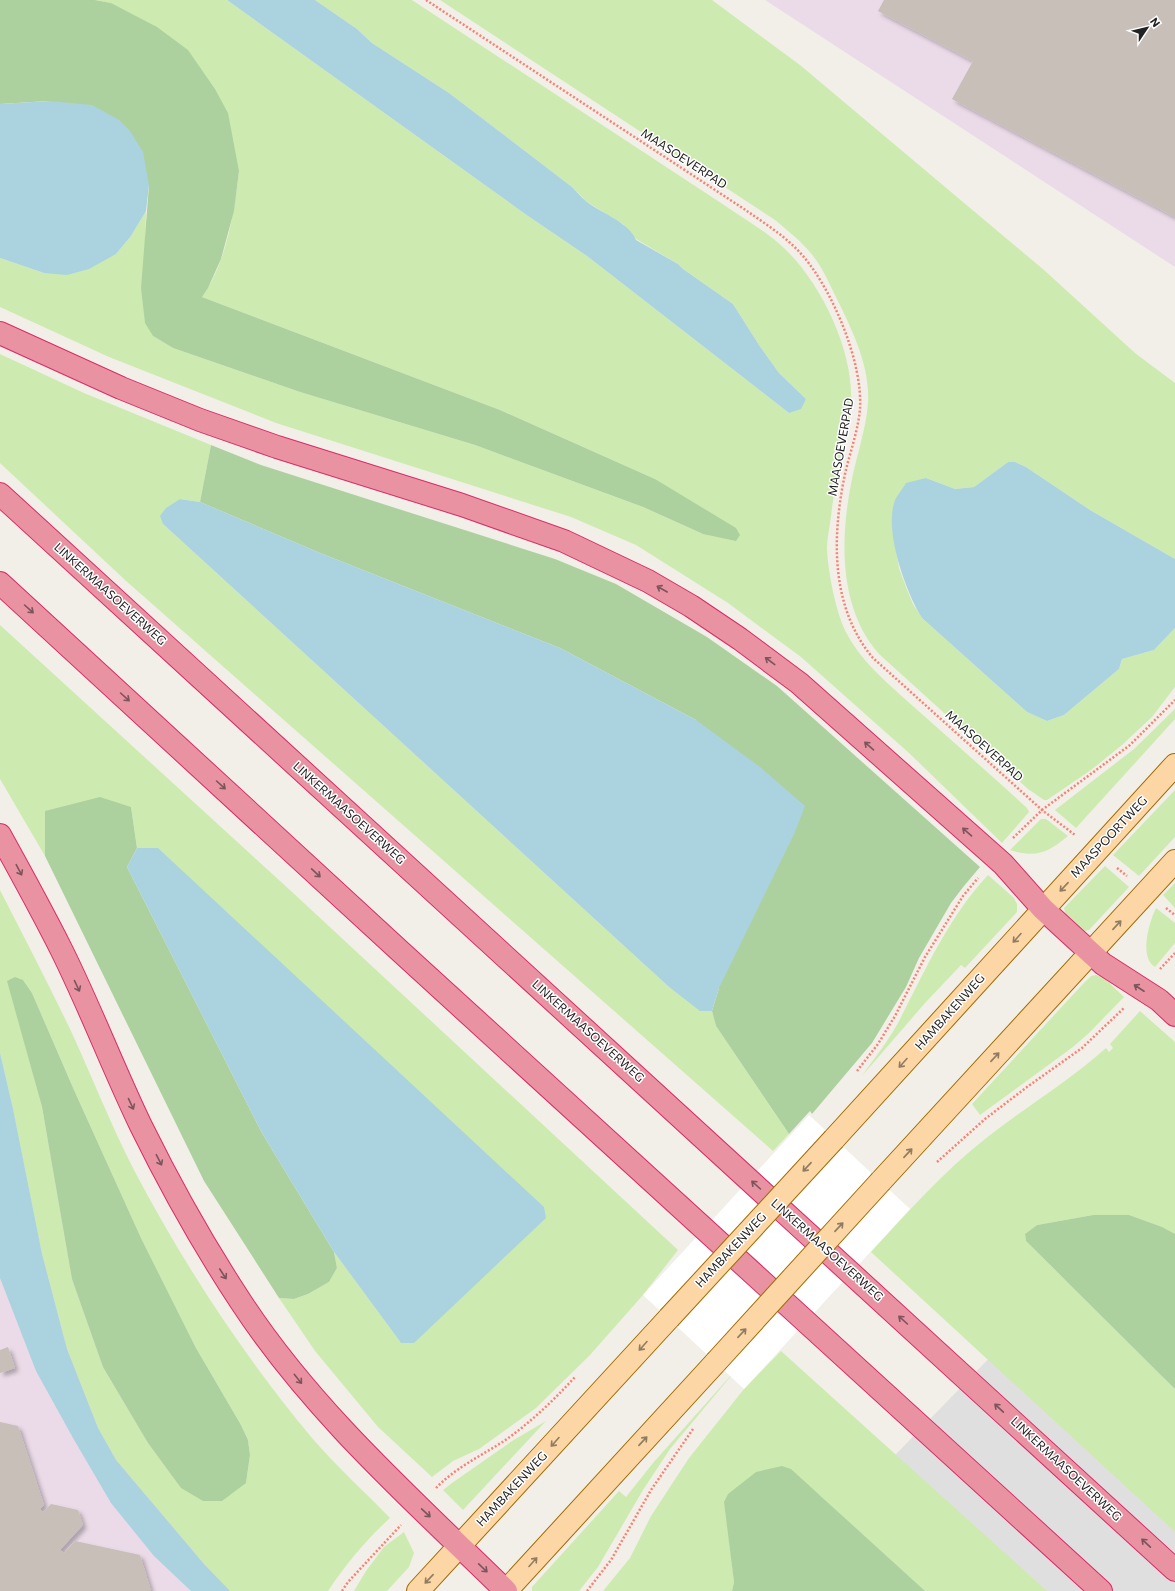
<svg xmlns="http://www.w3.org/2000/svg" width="1175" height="1591" font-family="Commissioner,sans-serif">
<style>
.residential{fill:#e0dfdf}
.industrial{fill:#ebdbe8}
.grass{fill:#cdebb0;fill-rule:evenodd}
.forest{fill:#add19e}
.water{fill:#aad3df}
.pier{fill:#fff}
.building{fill:#c7bfb8;filter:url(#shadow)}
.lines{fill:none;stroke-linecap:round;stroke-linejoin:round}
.major-casing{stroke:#a06b00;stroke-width:24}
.highway-casing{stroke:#dc2a67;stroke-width:24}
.path{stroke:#fa8072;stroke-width:2.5;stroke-dasharray:2 2;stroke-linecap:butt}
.major{stroke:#fcd6a4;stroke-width:22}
.highway{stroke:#e892a2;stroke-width:22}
.major-bridge-casing{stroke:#a06b00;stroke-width:24;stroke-linecap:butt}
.major-bridge{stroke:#fcd6a4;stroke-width:22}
.oneway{stroke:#7b545c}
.oneway2{stroke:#8f7c63}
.labels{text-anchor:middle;stroke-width:3;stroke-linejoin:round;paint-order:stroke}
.street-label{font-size:12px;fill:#222;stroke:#fff}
</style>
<defs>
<filter id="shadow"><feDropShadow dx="3.5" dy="3.5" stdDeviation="2" flood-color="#0004"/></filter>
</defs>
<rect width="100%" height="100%" fill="#f2efe9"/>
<polygon class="residential" points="1175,1167 1175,1591 763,1591"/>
<g class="industrial">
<polygon points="765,0 1175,0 1175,267"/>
<polygon points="0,1045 274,1591 0,1591"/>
</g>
<g class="grass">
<path d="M95 0H227L528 216 587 256 789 413 806 399 779 373 759 345 733 304 683 269 678 264 636 239 623 224 587 202 572 187 449 93 372 43 357 29 315 0H412L724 205C744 219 766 231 784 248 821 283 854 351 851 403 851 415 847 427 844 439 839 465 834 490 831 516 830 526 827 538 827 549 828 572 836 614 847 634 863 664 890 685 914 707 952 741 990 774 1027 808L1029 812 1002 843 909 753 801 657 728 603 636 545 571 517 276 423 109 357 0 307V258L44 273 116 254 131 236 146 211 145 243 153 336 173 348 300 392 475 445 643 507 703 534 655 479 500 410 202 297C227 261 234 213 239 171L111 3Z"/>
<path d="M440 0H712L800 65 1044 270 1135 353 1175 383V559L1090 510 1026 467 1015 462H1008L974 487 955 489 926 478 895 544 899 568 906 587 913 604 922 618 1027 712 1047 721 1064 715 1119 669 1122 659 1154 650 1175 628V687L1152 717 1122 745 1091 770 1047 800H1044L1028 789 879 654C839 609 840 540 851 484 856 457 866 430 868 403 870 365 852 330 836 297 830 285 824 271 816 260 805 244 789 232 775 220Z"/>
<polygon points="0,354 84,393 211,445 200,502 180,499 163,524 669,987 700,1010 712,1011 716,1026 789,1134 773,1151 125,580 0,463"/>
<polygon points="0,625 291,891 678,1250 643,1295 590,1355 536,1408 479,1449 453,1461 432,1477 378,1427 315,1351 279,1298 294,1299 308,1294 329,1282 337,1268 334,1252 401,1343 158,848 137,848 131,807 46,811 45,856 0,779"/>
<polygon points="1175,709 1175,719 1076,828 1055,810 1134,749"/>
<polygon points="1175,790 1175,837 1139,876 1113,855"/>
<path d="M1041 819H1046L1068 836C1047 853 1037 858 1010 850Z"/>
<polygon points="1105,866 1129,887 1089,930 1085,931 1065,913 1064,908"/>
<path d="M988 875 1014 898 1017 904V912L965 968 961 965 925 1003 862 1076C874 1059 888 1041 898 1023 925 971 948 918 988 875Z"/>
<polygon points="1175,883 1175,908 1163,895"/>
<path d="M0 890C24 937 48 983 71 1031 92 1077 111 1125 134 1170 184 1265 243 1355 312 1438 335 1465 365 1492 390 1518 367 1539 345 1565 328 1591H230L204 1564 116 1460 98 1428 67 1349 42 1254 13 1109 0 1053ZM23 980 32 993 74 1090 141 1238 196 1348 241 1425 248 1440 250 1455 246 1483 181 1488 148 1443 103 1367 72 1279 42 1107 8 981Z"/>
<path d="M1156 908 1175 923V943L1155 967C1138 957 1150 920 1156 908Z"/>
<polygon points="1096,975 1103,977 1124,997 1089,1033 1073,1047 980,1115 972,1104 1081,986 1091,976"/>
<path d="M1140 1011 1175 1042V1234L1162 1227 1129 1215H1093L1037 1225 1025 1234 1026 1241 1175 1389V1532L871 1252C907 1213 943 1172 985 1139 1024 1108 1068 1082 1106 1048L1109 1052 1113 1048 1110 1044Z"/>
<polygon points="781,1351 1047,1591 925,1591 815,1491 730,1545 734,1582 732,1591 603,1591 630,1558 651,1516 689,1458 744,1389"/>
<polygon points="741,1364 670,1449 643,1490 598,1567 579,1591 532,1591 532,1587 619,1491 626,1497 653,1463"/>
<polygon points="546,1421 463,1510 443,1490 452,1483 512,1441"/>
<polygon points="404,1532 414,1553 409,1567 387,1591 354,1591 366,1571 384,1547"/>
</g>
<g class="forest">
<polygon points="0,0 95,0 111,3 157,27 188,50 215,89 228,113 239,171 234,211 221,259 208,288 202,297 500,410 655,479 736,528 740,535 736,541 703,534 643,507 475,445 300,392 173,348 153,336 145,323 141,288 149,185 49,101 0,104"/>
<polygon points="211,445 261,465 555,559 616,584 707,637 777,686 980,867 964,886 951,903 919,958 906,987 872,1043 812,1114 810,1111 789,1134 716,1026 712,1011 719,988 696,720 560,648 320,553 200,502"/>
<polygon points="100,797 131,807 137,848 127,867 262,1133 334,1252 337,1268 329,1282 308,1294 294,1299 279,1298 204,1181 45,856 45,811"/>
<polygon points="15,977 23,980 32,993 74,1090 141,1238 196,1348 241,1425 248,1440 250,1455 246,1483 222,1501 203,1501 181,1488 148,1443 103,1367 72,1279 42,1107 7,981"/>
<polygon points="1093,1215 1129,1215 1162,1227 1175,1234 1175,1389 1026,1241 1025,1234 1037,1225"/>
<polygon points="782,1466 791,1469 925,1591 732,1591 734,1582 724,1502 728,1494 756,1472"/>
</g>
<g class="water">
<path d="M227 0H315L357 29 372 43 449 93 572 187C577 192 582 198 587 202 601 213 629 222 636 240L678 264 683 269 733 304 759 345 779 373 806 399 801 409 789 413 587 256 528 216Z"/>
<polygon points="49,101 92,105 119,120 130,131 143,152 149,185 146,211 131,236 116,254 89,269 67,275 44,273 0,258 0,104"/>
<path d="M1008 462H1015L1026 467 1090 510 1175 559V628L1154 650 1122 659 1119 669 1064 715 1047 721 1027 712 922 618C906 593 882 527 896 498 899 493 903 488 906 483L926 478 955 489 974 487Z"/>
<polygon points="180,499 200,502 320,553 560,648 696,720 760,767 805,806 795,832 719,988 712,1011 700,1011 669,987 163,524 160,516 166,508"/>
<polygon points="137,848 158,848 544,1207 546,1218 414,1343 401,1343 334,1252 262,1133 127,867"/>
<polygon points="0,1053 13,1109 42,1254 67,1349 98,1428 116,1460 204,1564 230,1591 191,1591 154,1556 111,1503 73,1438 36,1371 0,1278"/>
</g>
<polygon class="pier" points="809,1115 910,1209 744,1389 643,1295"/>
<g class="building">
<polygon points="884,0 1175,0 1175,217 952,99 973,61 878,11"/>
<polygon points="8,1347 15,1368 0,1373 0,1350"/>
<polygon points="0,1422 18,1426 44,1505 40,1509 43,1512 51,1504 78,1510 83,1525 60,1550 64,1553 75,1541 140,1555 151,1591 0,1591"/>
</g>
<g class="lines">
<defs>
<g id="major">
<polyline points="834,1139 1175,765"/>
<polyline points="881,1181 1175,861"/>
<polyline points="418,1591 669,1318"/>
<polyline points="506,1591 716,1362"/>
</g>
<g id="highway">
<polyline points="0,333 121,388 200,420 277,447 462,505 564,541 648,581 691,606 740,639 799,683 1003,864 1043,909 1103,964 1159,1000 1175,1015"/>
<polyline points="0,494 1175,1570"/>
<polyline points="0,583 401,952 1101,1591"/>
<path d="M0 835C21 873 42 911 61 949 90 1007 113 1068 141 1126 171 1187 204 1246 241 1302 313 1412 413 1500 506 1591"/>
</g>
</defs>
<use href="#major" class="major-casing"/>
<use href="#highway" class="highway-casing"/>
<g class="path">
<path d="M426 0 744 209C764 223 787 237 803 256 833 291 863 363 860 409 858 431 850 452 845 474 832 536 830 607 873 658L1042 810 1075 835"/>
<polyline points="1013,838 1042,810 1130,745 1175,700"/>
<polyline points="1117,868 1127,876"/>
<polyline points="1166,908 1175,915"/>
<polyline points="1160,969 1175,953"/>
<polyline points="857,1071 878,1044 895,1016 925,957 963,896 978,878"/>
<polyline points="937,1162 985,1119 1027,1087 1082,1048 1124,1008"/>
<path d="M436 1488C456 1467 483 1455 507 1439 532 1421 554 1400 575 1377"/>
<polyline points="342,1591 348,1582 401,1525"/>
<polyline points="587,1591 611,1560 651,1490 693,1429"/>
</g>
<use href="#major" class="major"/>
<use href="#highway" class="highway"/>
<defs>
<g id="major-bridge">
<polyline points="669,1318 834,1139"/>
<polyline points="716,1362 881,1181"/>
</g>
</defs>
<use href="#major-bridge" class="major-bridge-casing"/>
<use href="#major-bridge" class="major-bridge"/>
</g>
<defs><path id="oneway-shaft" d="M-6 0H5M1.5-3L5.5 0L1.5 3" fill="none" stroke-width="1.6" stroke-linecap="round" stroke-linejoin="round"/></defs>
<g class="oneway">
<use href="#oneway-shaft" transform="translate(662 589) rotate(-150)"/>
<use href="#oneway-shaft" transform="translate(29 609) rotate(42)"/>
<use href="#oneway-shaft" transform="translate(770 661) rotate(-143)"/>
<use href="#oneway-shaft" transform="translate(125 697) rotate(42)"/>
<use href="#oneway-shaft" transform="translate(869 746) rotate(-139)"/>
<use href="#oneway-shaft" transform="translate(221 785) rotate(42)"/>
<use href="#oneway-shaft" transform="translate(967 832) rotate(-139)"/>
<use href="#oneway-shaft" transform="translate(19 870) rotate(62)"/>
<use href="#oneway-shaft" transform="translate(316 873) rotate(43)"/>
<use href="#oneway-shaft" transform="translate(77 986) rotate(65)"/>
<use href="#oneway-shaft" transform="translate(1139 988) rotate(-147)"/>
<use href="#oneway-shaft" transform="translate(131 1104) rotate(65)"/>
<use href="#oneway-shaft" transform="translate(159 1160) rotate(63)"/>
<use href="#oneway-shaft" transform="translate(756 1185) rotate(-138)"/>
<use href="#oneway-shaft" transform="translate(223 1274) rotate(57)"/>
<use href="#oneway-shaft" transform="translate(903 1320) rotate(-138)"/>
<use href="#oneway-shaft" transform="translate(298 1379) rotate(51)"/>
<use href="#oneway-shaft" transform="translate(999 1408) rotate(-137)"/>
<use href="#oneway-shaft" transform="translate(426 1513) rotate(43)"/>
<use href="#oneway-shaft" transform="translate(1146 1543) rotate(-137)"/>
<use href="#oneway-shaft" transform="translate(483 1568) rotate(44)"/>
</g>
<g class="oneway2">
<use href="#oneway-shaft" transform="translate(1064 887) rotate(133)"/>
<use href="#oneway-shaft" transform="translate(1117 925) rotate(-47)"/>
<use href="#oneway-shaft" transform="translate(1017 938) rotate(132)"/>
<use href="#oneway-shaft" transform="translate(995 1057) rotate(-47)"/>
<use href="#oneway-shaft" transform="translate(903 1063) rotate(132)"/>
<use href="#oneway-shaft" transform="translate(908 1153) rotate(-47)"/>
<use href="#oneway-shaft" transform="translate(807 1167) rotate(133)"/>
<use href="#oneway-shaft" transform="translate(839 1227) rotate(-47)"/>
<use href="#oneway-shaft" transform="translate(742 1333) rotate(-47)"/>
<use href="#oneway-shaft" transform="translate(643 1346) rotate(132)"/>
<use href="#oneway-shaft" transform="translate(643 1441) rotate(-47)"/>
<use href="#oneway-shaft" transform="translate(555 1442) rotate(132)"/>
<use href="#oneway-shaft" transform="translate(533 1562) rotate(-48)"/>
<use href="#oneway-shaft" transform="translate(429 1579) rotate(133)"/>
</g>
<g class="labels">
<g class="street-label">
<text transform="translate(684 159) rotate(33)" y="4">MAASOEVERPAD</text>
<text transform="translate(841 447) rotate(-80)" y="4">MAASOEVERPAD</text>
<text transform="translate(110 594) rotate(42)" y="4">LINKERMAASOEVERWEG</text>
<text transform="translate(984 746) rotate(42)" y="4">MAASOEVERPAD</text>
<text transform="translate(349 813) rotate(42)" y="4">LINKERMAASOEVERWEG</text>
<text transform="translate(1109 837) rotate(-47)" y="4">MAASPOORTWEG</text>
<text transform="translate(950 1012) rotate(-48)" y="4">HAMBAKENWEG</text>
<text transform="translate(588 1031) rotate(42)" y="4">LINKERMAASOEVERWEG</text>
<text transform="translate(731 1250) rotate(-47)" y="4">HAMBAKENWEG</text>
<text transform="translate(827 1250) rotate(42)" y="4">LINKERMAASOEVERWEG</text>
<text transform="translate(1066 1469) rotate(43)" y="4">LINKERMAASOEVERWEG</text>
<text transform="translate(512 1489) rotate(-47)" y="4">HAMBAKENWEG</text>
</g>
</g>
<g transform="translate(1147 28) rotate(55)" stroke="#ffffff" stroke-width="3" paint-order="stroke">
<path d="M0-3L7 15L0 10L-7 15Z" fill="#222222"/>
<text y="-6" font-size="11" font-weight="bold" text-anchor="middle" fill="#222222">N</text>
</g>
</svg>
